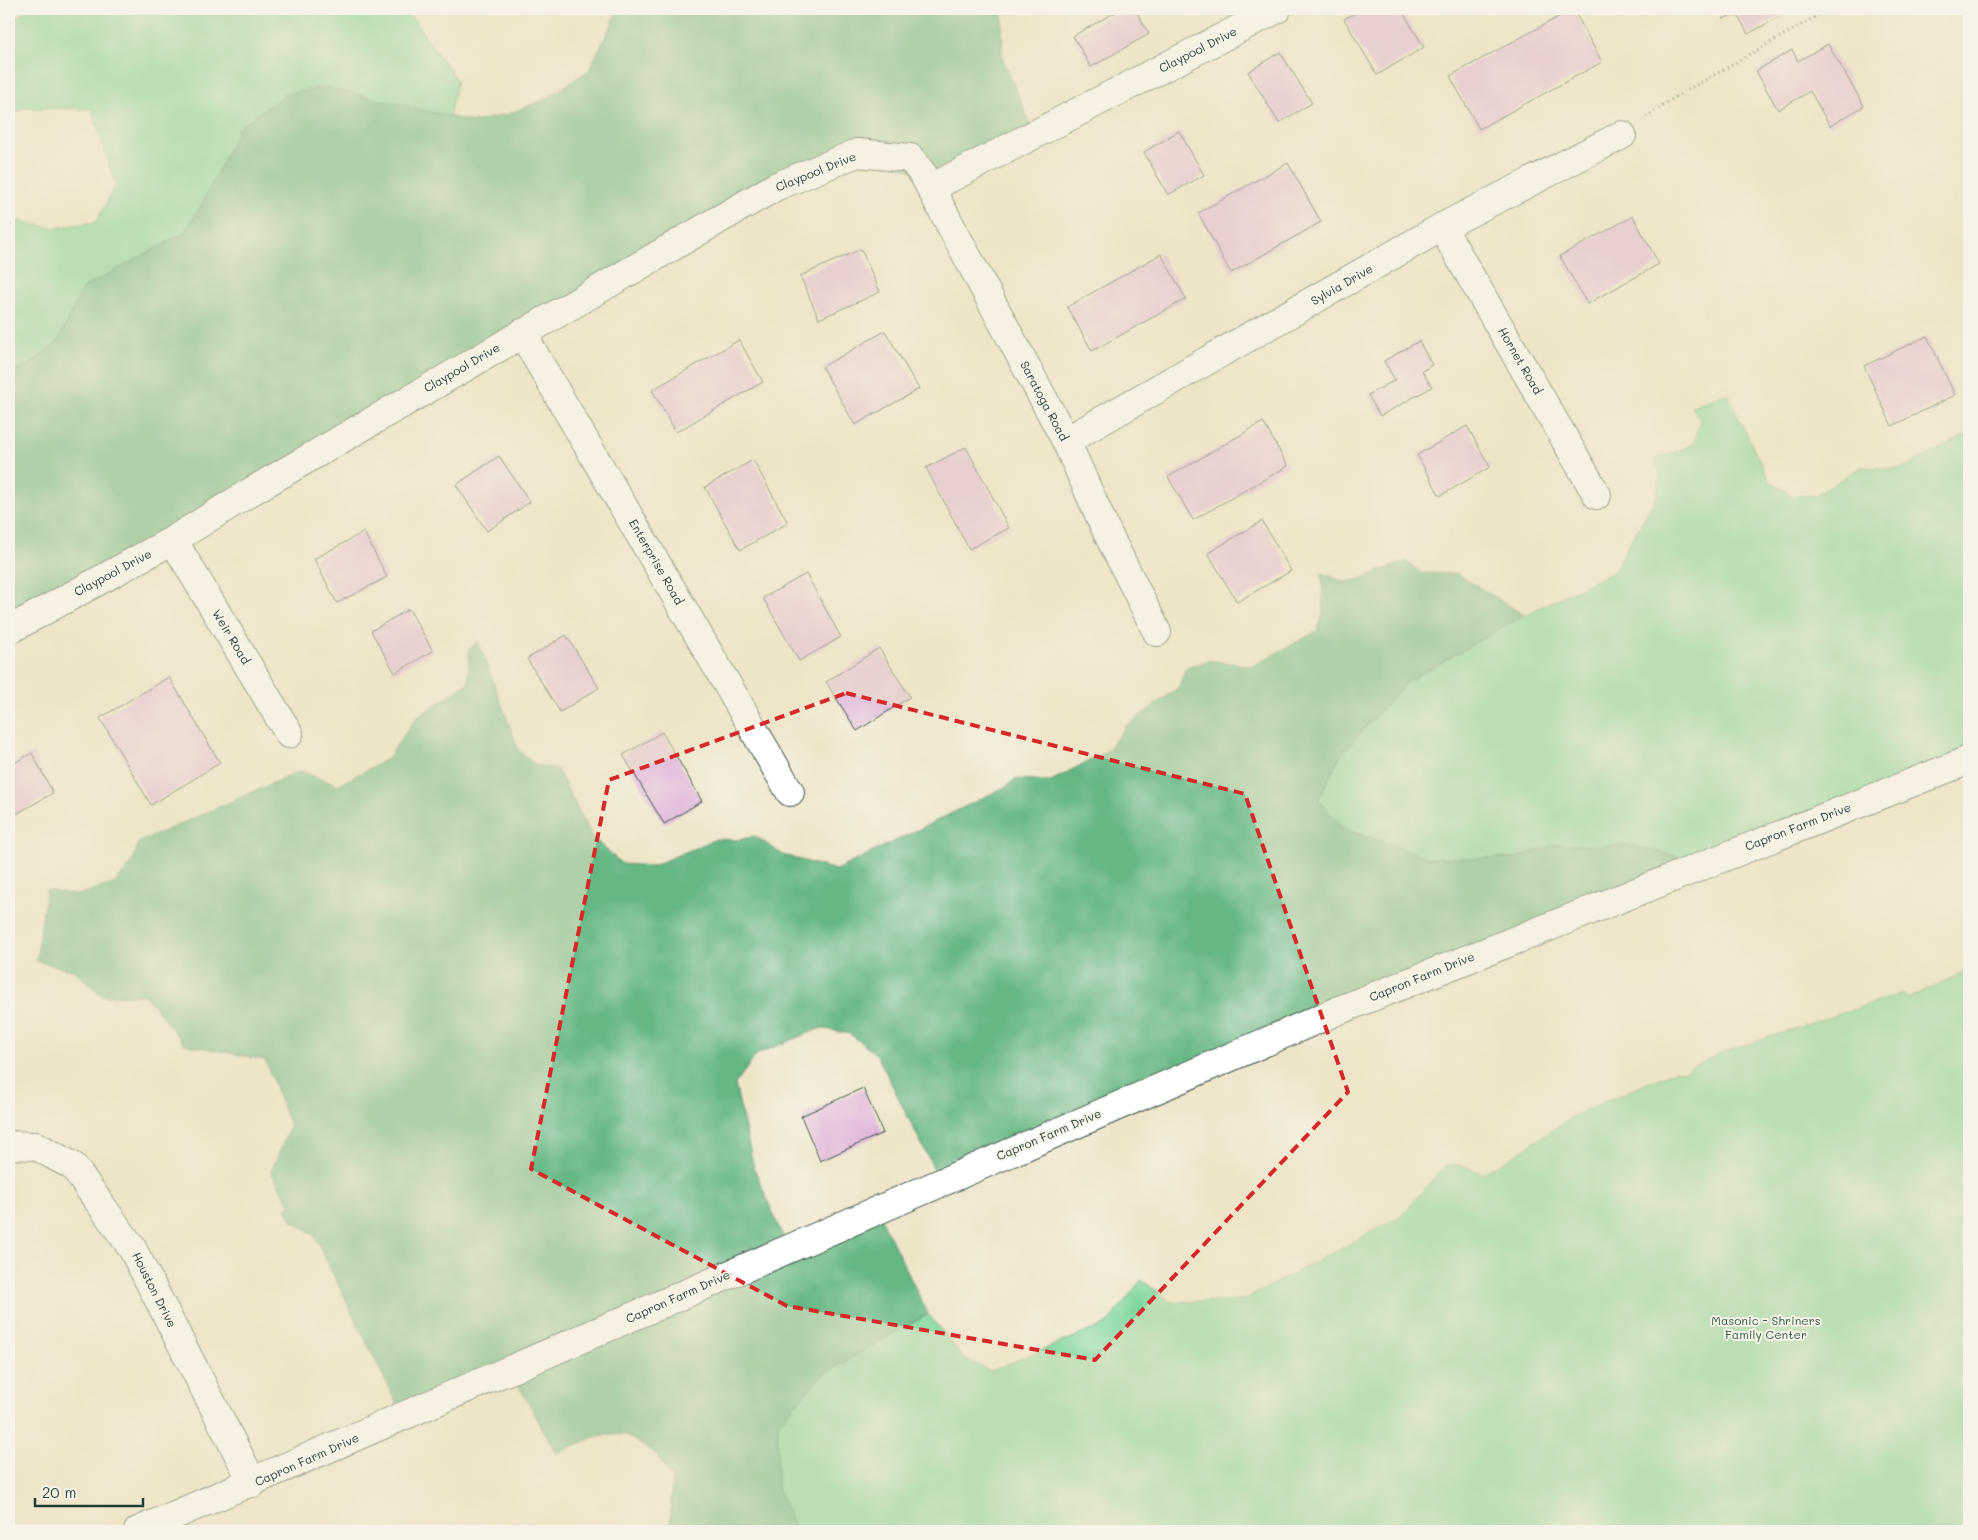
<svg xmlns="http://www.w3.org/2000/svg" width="1978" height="1540" font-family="Mali,sans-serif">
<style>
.green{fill:#7cd69c;stroke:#4e8a68}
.forest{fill:#65b784;stroke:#427a5c}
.building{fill:#dfb4da}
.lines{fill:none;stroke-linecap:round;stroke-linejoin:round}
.minor-casing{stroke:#3e564a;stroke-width:30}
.path{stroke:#3e564a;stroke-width:3;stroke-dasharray:1 4;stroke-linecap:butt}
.minor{stroke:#fff;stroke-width:28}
.marked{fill:none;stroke:#d62828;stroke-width:4;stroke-dasharray:10 6;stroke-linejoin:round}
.labels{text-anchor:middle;stroke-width:4;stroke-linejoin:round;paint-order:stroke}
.street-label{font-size:12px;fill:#1f3d34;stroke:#f7f3e8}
.park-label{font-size:12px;fill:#325c49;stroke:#f7f3e8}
</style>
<rect width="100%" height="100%" fill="#f7f3e8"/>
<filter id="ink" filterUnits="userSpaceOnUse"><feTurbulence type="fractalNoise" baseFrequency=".02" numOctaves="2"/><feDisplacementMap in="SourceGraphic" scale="10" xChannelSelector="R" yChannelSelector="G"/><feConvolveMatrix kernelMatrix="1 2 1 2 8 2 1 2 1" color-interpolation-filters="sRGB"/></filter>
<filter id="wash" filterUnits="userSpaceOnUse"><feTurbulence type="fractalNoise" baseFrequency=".0096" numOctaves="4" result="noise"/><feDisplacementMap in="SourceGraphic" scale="20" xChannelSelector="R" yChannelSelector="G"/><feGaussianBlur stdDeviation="1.12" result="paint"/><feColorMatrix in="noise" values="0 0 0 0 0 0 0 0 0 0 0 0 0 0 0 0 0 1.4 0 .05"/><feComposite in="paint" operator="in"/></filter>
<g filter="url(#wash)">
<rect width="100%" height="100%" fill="#eee5c9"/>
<g class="green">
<polygon points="29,9 406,9 457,81 449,116 201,206 184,233 83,288 57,343 28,366 9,372 9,219 52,228 96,222 116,185 92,109 22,108 9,117 9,23"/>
<polygon points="1727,394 1769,480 1792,496 1815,495 1861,467 1902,469 1969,433 1969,762 1690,859 1632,846 1554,845 1516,858 1429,858 1344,829 1318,800 1340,756 1405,683 1524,615 1613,572 1657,496 1660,474 1654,460 1694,444 1700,419 1691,406"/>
<polygon points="1969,970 1969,1531 706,1531 777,1487 778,1423 823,1374 928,1314 963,1358 990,1371 1107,1324 1141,1280 1172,1302 1244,1300 1401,1216 1446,1165 1460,1165 1482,1173 1502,1163 1577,1114 1677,1070 1683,1072 1721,1053 1903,993 1907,999"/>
</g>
<g class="forest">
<polygon points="619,9 1003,9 1002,56 1031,126 925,175 858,152 9,626 9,372 28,366 57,343 83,288 184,233 201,206 239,128 285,94 326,87 473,122 508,114 547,98 589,70"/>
<polygon points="1406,561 1421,573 1458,574 1524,615 1405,683 1340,756 1318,800 1344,829 1429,858 1516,858 1554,845 1632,846 1699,862 939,1179 877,1055 850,1034 821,1028 757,1054 735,1084 754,1168 786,1244 877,1210 928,1314 823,1374 778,1423 777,1487 796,1531 660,1531 670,1523 672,1479 656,1454 624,1434 598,1436 556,1453 510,1370 401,1413 314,1235 292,1220 286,1208 291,1206 271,1172 290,1126 265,1060 184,1044 145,995 102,996 75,971 36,961 46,890 77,895 115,883 131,864 139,842 300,771 338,785 387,759 415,719 468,683 469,649 478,641 519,751 536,765 557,769 593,838 622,864 652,866 716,839 738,840 755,836 783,855 836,870 1007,786 1015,779 1051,781 1107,751 1125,727 1179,687 1185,668 1209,660 1252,666 1317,631 1323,614 1322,573 1346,582 1360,579"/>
</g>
<g id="blocks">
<g class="building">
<polygon points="1121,9 1135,9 1149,34 1091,67 1073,36"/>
<polygon points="1362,9 1401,9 1424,47 1377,75 1344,19"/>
<polygon points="1573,9 1602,62 1479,129 1450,76"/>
<polygon points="1718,9 1793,9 1748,34 1736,12 1724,19"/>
<polygon points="1828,44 1864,106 1830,126 1810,91 1778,110 1756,71 1792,50 1798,61"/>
<polygon points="1280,52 1312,103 1279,123 1248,72"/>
<polygon points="1179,131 1204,175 1168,195 1144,152"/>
<polygon points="1288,163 1321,222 1231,273 1198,213"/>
<polygon points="1633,216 1659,264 1587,304 1560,256"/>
<polygon points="861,249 880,292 819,319 800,276"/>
<polygon points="1161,254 1186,299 1092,351 1067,307"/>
<polygon points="885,331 919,389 855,425 822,367"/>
<polygon points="1927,336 1955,395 1892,426 1864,366"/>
<polygon points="739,340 763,382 676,432 652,390"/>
<polygon points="1419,341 1432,365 1422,371 1432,387 1380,416 1368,395 1395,380 1384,361"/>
<polygon points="1263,422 1288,466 1193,520 1168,477"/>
<polygon points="1467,426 1490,467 1440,496 1417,455"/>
<polygon points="966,447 1009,528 969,549 926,468"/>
<polygon points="499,456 530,502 487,531 456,485"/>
<polygon points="753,460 788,523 740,550 705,487"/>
<polygon points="1262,521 1291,571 1237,602 1208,553"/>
<polygon points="364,532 387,577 337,603 314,559"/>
<polygon points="806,574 841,637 799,661 763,598"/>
<polygon points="409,609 433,651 395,673 371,631"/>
<polygon points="566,635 599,688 560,712 527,659"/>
<polygon points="879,648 910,697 857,731 826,682"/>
<polygon points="169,677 220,763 151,805 100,718"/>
<polygon points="662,732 702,801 664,824 623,755"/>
<polygon points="32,753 53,793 9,818 9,766"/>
<polygon points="863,1088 883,1133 820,1161 801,1116"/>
</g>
</g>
</g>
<g filter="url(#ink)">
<use href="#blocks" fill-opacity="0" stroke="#3e564a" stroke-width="1"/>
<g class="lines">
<defs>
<g id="minor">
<polyline points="931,188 1277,9"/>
<polyline points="1442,227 1597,495"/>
<polyline points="522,333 790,792"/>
<polyline points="1066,441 1442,227 1622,135"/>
<polyline points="173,540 289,734"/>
<polyline points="9,630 173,540 252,491 775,187 857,153 910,158 923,174 1066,441 1105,528 1157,632"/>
<polyline points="9,1145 36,1146 73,1166 132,1248 253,1483"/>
<polyline points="138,1531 1337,1011 1969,760"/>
</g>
</defs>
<use href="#minor" class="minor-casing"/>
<polyline class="path" points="1646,117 1672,99 1829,9"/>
<use href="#minor" class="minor"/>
</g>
</g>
<path d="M0 0H1978V1540H0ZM846 693 1245 794 1348 1092 1095 1360 787 1306 531 1169 609 780Z" fill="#eee5c9" fill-opacity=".55" fill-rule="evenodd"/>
<path class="marked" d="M846 693 1245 794 1348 1092 1095 1360 787 1306 531 1169 609 780Z"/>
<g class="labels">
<g class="street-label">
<text transform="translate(1198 50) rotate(-27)" y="4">Claypool Drive</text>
<text transform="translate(816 172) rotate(-22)" y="4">Claypool Drive</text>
<text transform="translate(1342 285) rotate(-30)" y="4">Sylvia Drive</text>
<text transform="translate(1520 361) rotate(60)" y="4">Hornet Road</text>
<text transform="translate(462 368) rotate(-30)" y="4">Claypool Drive</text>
<text transform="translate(1044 401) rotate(62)" y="4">Saratoga Road</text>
<text transform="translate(656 562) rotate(60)" y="4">Enterprise Road</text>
<text transform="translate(113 573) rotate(-28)" y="4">Claypool Drive</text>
<text transform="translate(231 637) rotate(59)" y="4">Weir Road</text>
<text transform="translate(1798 827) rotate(-21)" y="4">Capron Farm Drive</text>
<text transform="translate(1422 977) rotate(-22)" y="4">Capron Farm Drive</text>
<text transform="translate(1049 1135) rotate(-23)" y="4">Capron Farm Drive</text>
<text transform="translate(154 1290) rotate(63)" y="4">Houston Drive</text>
<text transform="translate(678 1297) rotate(-24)" y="4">Capron Farm Drive</text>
<text transform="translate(307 1460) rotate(-24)" y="4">Capron Farm Drive</text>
</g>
<g class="park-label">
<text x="1766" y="1325">Masonic - Shriners<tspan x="1766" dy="14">Family Center</tspan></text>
</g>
</g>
<rect width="1978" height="1540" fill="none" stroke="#f7f3e8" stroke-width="30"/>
<path d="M35 1498v8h108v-8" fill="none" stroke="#1f3d34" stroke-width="2.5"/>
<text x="42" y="1498" font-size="15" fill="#1f3d34" stroke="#f7f3e8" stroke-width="4" paint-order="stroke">20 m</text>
</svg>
